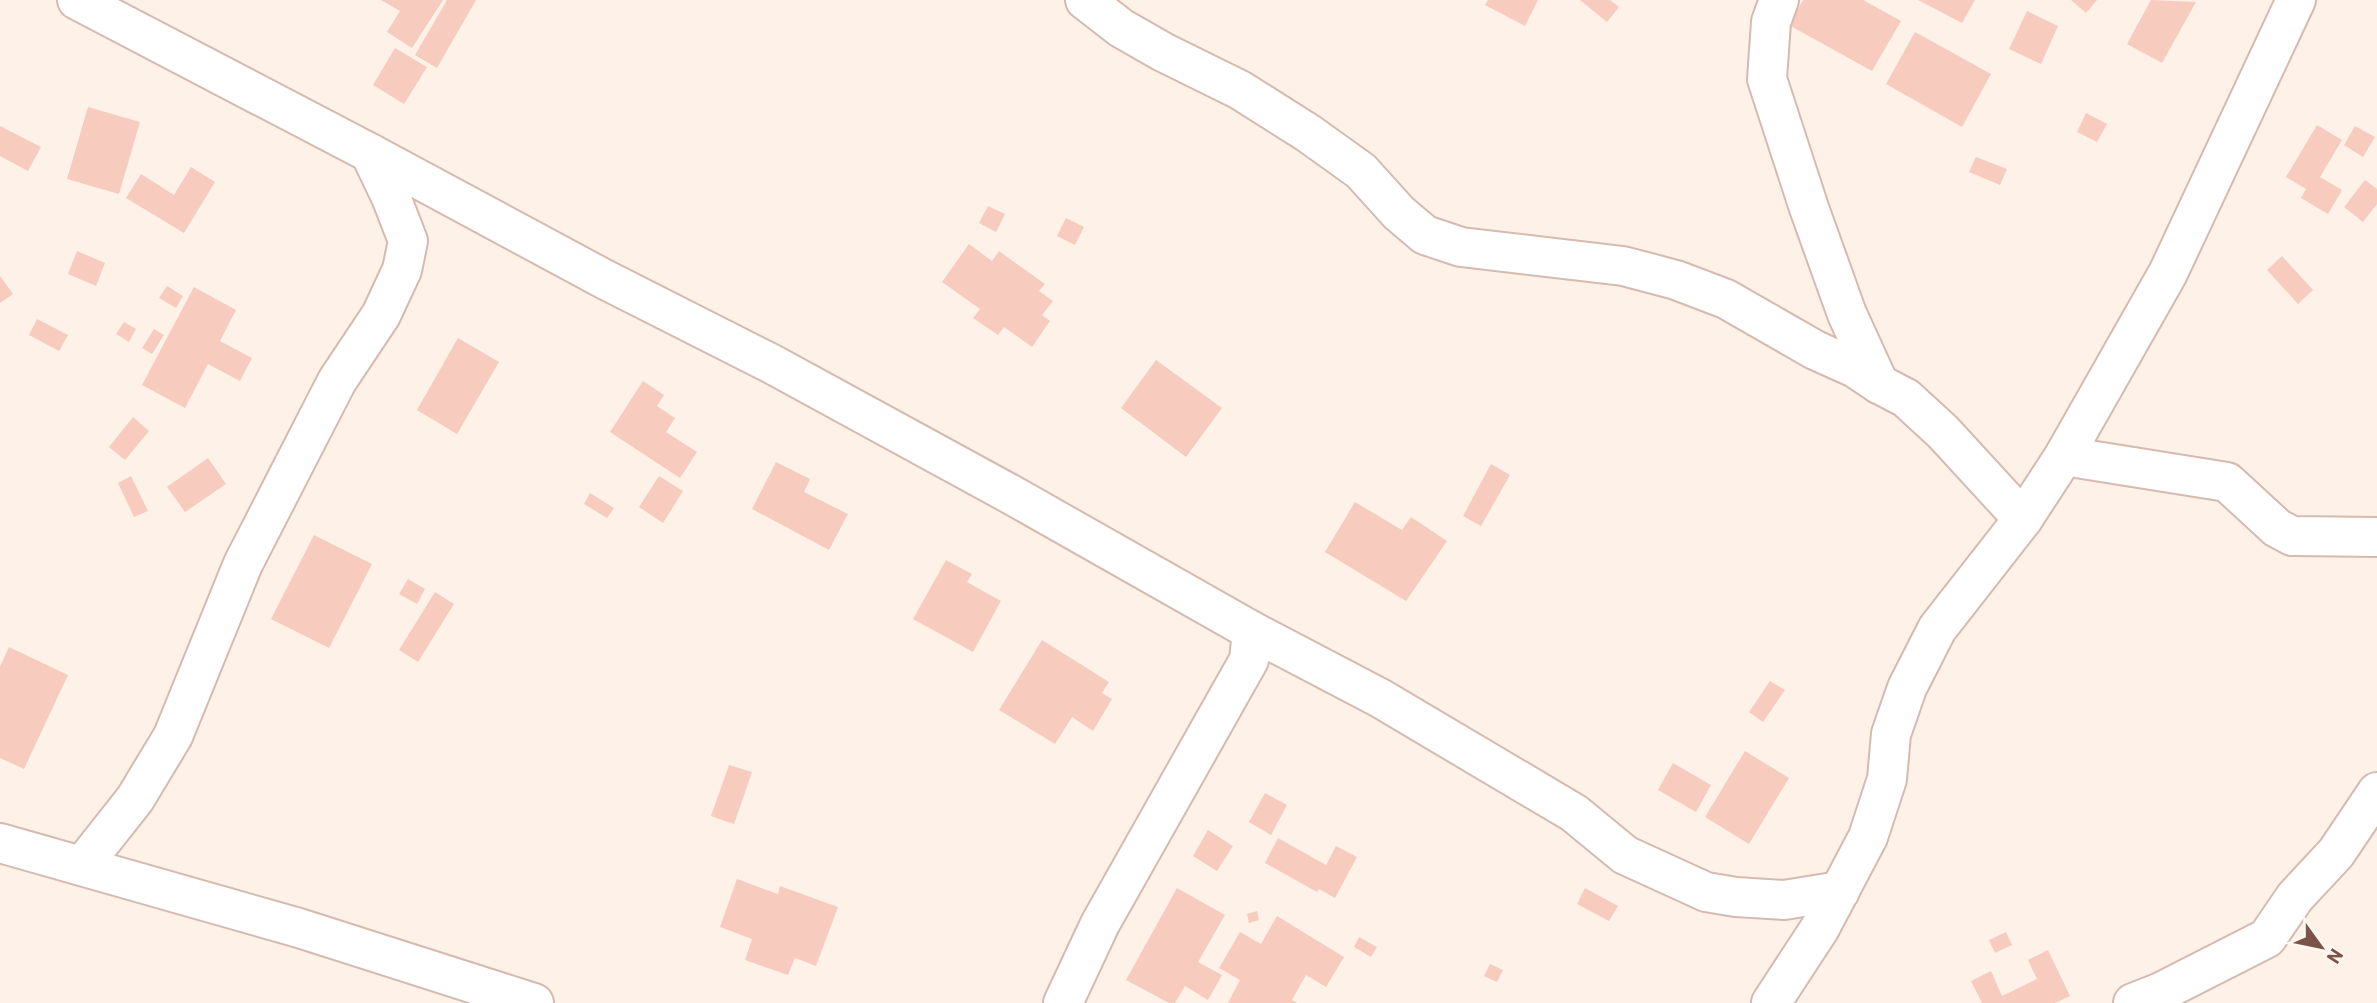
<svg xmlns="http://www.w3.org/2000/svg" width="2377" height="1003" font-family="Barlow,sans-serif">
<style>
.building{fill:#f7cbbd}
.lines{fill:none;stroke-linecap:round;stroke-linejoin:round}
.minor-casing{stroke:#d5baaf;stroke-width:42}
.minor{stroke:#fff;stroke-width:38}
</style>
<rect width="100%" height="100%" fill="#fef2e8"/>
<g class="building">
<polygon points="381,0 443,0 412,48 387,32 400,11"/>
<polygon points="447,0 476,0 437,68 415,55"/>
<polygon points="1488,0 1538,0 1525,26 1485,5"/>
<polygon points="1580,0 1610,0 1619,7 1607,22"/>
<polygon points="1803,0 1863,0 1901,21 1872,71 1789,25"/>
<polygon points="1918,0 1975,0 1962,23"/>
<polygon points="2071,0 2097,0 2086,13"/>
<polygon points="2151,0 2196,2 2162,63 2127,44"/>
<polygon points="2027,11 2058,26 2041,64 2009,49"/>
<polygon points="1915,32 1991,74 1962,127 1886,84"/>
<polygon points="395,48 427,67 404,104 373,85"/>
<polygon points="88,107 140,122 119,194 67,179"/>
<polygon points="2086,113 2107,124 2097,142 2077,132"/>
<polygon points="2317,125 2342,140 2320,177 2342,190 2328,214 2301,198 2306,189 2286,177"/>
<polygon points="0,126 41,147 28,171 0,156"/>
<polygon points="2355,126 2375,137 2363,157 2344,145"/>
<polygon points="1976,157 2007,169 2000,185 1969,172"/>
<polygon points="191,167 215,182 184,233 126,198 141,174 174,195"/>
<polygon points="2365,180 2377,189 2377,204 2363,222 2344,207"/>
<polygon points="988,206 1005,214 996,232 979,223"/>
<polygon points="1066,218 1084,227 1075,245 1057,236"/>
<polygon points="969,244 992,261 999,251 1045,284 1039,291 1053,301 1042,315 1050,321 1032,347 1004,327 998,335 973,318 980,309 942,282"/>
<polygon points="77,251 105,263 96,286 68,274"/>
<polygon points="2282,256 2313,290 2298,304 2267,270"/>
<polygon points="0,276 13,294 0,303"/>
<polygon points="167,286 183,296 176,308 159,298"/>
<polygon points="194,287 236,310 220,341 252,358 240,381 208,364 185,408 142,385"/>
<polygon points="37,319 68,335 59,351 29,335"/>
<polygon points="124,322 136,329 129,342 116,334"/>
<polygon points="154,329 164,335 152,354 142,348"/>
<polygon points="458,338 499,362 457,434 417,410"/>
<polygon points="1156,360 1222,408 1186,457 1121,408"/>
<polygon points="643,381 664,395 657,406 675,418 666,432 697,452 680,478 610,432"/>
<polygon points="133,417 149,431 125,460 109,447"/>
<polygon points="208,458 226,484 185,512 167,487"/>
<polygon points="776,462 810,479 804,492 848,514 829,550 752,509"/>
<polygon points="1491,464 1510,475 1481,526 1463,516"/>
<polygon points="131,476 148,511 134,517 118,483"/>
<polygon points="659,476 683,491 663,523 639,507"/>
<polygon points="590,493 614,508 607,518 584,504"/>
<polygon points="1355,502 1402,530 1411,517 1447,541 1406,601 1325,552"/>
<polygon points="314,535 372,564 329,648 271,619"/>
<polygon points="946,560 972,574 967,582 1001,601 973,652 913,619"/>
<polygon points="408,579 425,589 417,604 399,594"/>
<polygon points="435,592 454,604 418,662 399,650"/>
<polygon points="1042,640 1109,682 1102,693 1112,699 1093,731 1072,717 1055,744 999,710"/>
<polygon points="9,647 68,675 24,769 0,758 0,667"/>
<polygon points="1770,681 1785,690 1763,722 1749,712"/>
<polygon points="1745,751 1789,778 1749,844 1705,817"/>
<polygon points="1673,763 1711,785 1696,812 1658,790"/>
<polygon points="729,765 752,772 734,824 711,816"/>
<polygon points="1265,793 1287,805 1271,835 1249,822"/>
<polygon points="1208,830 1233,846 1217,871 1193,856"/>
<polygon points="1278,838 1326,865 1336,846 1357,857 1335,898 1319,889 1317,892 1265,863"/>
<polygon points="737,879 778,894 780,886 838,907 816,966 795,958 788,975 745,960 752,939 720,927"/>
<polygon points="1177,888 1225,915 1198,962 1222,975 1208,1000 1185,986 1175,1003 1169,1003 1126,980"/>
<polygon points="1585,888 1618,906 1609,921 1577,904"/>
<polygon points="1257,911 1259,920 1249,923 1247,914"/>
<polygon points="1277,916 1344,957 1326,987 1306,975 1292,1000 1297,1003 1228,1003 1240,980 1219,968 1240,932 1261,944"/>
<polygon points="2006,932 2012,945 1995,953 1989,940"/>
<polygon points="1359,937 1377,947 1371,957 1354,947"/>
<polygon points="2048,950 2070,996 2055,1003 1982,1003 1971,981 1991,971 2002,996 2037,979 2028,960"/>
<polygon points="1490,964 1503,970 1497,982 1484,976"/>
</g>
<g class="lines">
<defs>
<g id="minor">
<polyline points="77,0 370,153 604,279 770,363 1012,495 1252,631 1380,698 1574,813 1625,855 1706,892 1736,897 1784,900 1840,891"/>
<polyline points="1085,0 1121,28 1163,52 1240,90 1308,133 1361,171 1399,213 1425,235 1461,247 1623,266 1676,280 1726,299 1815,350 1855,368 1879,384"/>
<polyline points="1779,0 1771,22 1767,79 1809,208 1847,314 1879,384 1906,398 1943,432 2023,519"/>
<polyline points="2064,456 2227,482 2277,528 2292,536 2377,537"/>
<polyline points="0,843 299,928 534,1003"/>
<polyline points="82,866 135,799 173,736 243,564 337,381 381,315 402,270 408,241 391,197 370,153"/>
<polyline points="1063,1003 1100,924 1249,660 1252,631"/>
<polyline points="1771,1003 1820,928 1868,837 1887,779 1891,734 1907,688 1937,629 2023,519 2064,456 2168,273 2296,0"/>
<polyline points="2133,1003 2161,992 2267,938 2295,897 2336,853 2377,792"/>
</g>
</defs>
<use href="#minor" class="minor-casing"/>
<use href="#minor" class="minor"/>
</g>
<g transform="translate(2321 947) rotate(123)" stroke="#fff7f0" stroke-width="5" paint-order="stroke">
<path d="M0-5L12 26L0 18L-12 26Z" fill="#7c5348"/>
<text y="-10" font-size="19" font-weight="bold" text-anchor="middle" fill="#7c5348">N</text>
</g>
</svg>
